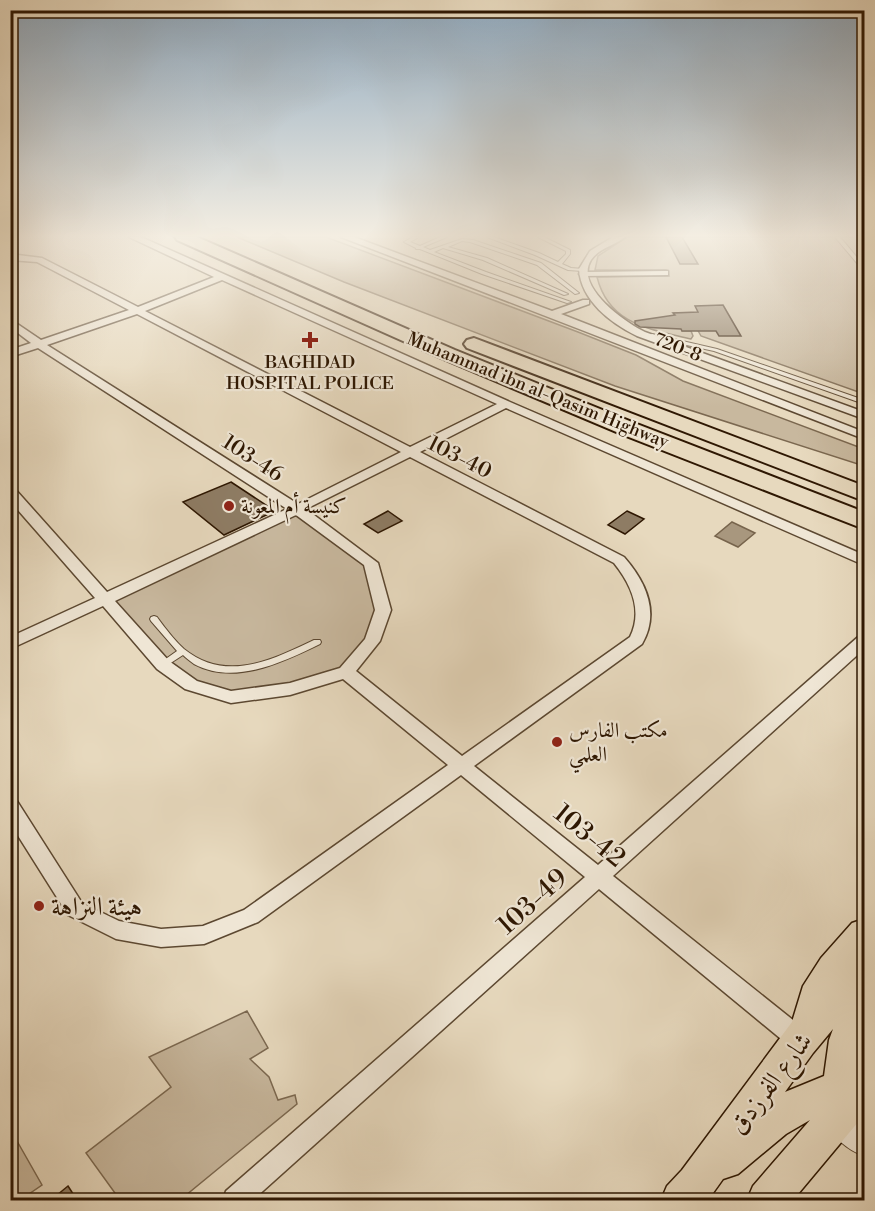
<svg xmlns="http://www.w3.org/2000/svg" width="875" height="1211" font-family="'Libre Bodoni',Amiri,serif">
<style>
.green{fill:#c8b89e;stroke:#7b6850;stroke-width:1.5}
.water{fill:#a8977e;stroke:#77644c;stroke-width:1.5}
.building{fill:#8e7c64;stroke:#2e1702;stroke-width:1.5}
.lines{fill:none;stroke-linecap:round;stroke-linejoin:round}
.service-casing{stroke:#5c4831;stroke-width:2}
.pedestrian-casing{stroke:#5c4831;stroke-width:3}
.minor-casing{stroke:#5c4831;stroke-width:3}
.tertiary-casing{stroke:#5c4831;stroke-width:2}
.primary-casing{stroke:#2e1702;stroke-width:3}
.motorway-casing{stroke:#2e1702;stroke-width:4}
.service{fill:#efe6d5;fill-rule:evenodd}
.pedestrian{fill:#efe6d5;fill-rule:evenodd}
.minor{fill:#efe6d5;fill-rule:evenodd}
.tertiary{fill:#efe6d5;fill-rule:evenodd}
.primary{fill:#e7d9be;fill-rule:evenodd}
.motorway{fill:#e7d9be;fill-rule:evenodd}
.poi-dot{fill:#8f2418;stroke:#efe6d5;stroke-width:2}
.labels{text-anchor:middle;stroke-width:4.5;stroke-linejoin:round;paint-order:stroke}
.far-street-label{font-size:18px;fill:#2e1702;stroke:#efe6d5}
.far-poi-label{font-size:18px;fill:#2e1702;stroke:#efe6d5}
.street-label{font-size:21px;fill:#2e1702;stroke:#efe6d5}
.poi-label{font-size:21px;fill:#2e1702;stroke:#efe6d5;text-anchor:start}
.near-street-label{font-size:26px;fill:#2e1702;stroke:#efe6d5}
.near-poi-label{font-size:26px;fill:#2e1702;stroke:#efe6d5;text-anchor:start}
</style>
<rect width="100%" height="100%" fill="#e7d9be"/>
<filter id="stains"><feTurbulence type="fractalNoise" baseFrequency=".00333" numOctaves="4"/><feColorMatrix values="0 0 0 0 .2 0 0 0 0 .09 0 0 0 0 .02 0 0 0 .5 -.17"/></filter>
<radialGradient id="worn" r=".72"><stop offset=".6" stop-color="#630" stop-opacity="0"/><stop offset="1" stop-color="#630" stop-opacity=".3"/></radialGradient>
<g class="green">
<polygon points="237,237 326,237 578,332 636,355 683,381 864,449 864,466 615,386 344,282"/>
<path d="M627 237H864V394L701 336 688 313H674L682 331H691L693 336 691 339C650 329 609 325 597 277L669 276 666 270H595L598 256Z"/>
<polygon points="293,514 325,530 371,563 383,610 346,672 236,702 163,665 107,600"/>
<polygon points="247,1011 268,1048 250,1059 269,1077 278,1100 295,1095 297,1104 180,1200 120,1200 86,1153 171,1087 149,1057"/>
<polygon points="17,1141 42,1185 20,1200 11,1200 11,1145"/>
</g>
<polygon class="water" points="732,522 755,533 738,547 715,536"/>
<g class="building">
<polygon points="666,237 682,237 698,264 680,264"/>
<polygon points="723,305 741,336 719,336 716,331 682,331 681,329 640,327 635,324 635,321 675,315 673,313 698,312 695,306"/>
<polygon points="231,482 275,511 224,535 183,502"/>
<polygon points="388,511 402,521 378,533 364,524"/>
<polygon points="627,511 644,519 625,534 608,525"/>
<polygon points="68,1186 77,1200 51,1200"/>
</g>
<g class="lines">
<defs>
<g id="service">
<polygon points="413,237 419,237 410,242 420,246 440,237 447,237 423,247 430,250 462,239 473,240 541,263 579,293 575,294 537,265 470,242 462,241 448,247 487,258 568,294 564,295 483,260 443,248 434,252 486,272 571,302 567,303 482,274 420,249 416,249 416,248 404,242"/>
<polygon points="487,237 494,237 539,253 558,262 566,254 566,251 538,237 544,237 570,250 570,254 562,264 571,268 583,269 585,270 583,271 568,270 535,255"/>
<polygon points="835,237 840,237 864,266 864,269 862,269"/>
<polygon points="652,334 717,349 864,400 864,404 714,351 650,337 650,335"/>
<path d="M154 616 157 617C165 628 174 640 184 649 226 683 272 660 314 640H320L321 642 320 644C283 662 235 686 194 664 190 661 186 658 183 655L163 668 160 667 159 665 160 663 177 651 151 621 150 619 151 617Z"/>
</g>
<polygon id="pedestrian" points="665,271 668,271 668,275 583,276 579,274 583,272"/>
<g id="minor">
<path d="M129 237H141L510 402 864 555V564L859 563 506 408 420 452 624 557C646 582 660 613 642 644L474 766 598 865 858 637 864 636V649L613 876 808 1032 811 1040 808 1048 800 1051 792 1048 599 889 253 1200H223L226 1191 585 877 461 775 258 922 204 944 161 947 116 939 68 915 10 823V799L17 801 82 903 119 921 161 929 203 926 244 910 448 765 343 679 290 695 231 703 185 689 157 669 103 606 10 649V637L95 598 10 501V488L15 489 107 592 287 509 38 348 10 357V350L31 343 10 327V319L41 340 129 310 37 262 10 260V254L42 258 138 307 214 277ZM222 280 497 404 410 447 145 311ZM137 314 401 452 298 504 47 345ZM410 457 614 563C631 584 643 611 630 637L462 756 356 671 380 641 391 610 378 563 306 509ZM296 515 364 565 375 610 365 639 340 668 290 683 231 691 197 681 169 661 115 601Z"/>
<polygon points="341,237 354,237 552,311 583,300 589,300 589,304 561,314 864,432 864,439"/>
<path d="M613 237H625C614 246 599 248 591 260 574 287 626 323 645 332L864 412V419L637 336C611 323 581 301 579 269L590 251Z"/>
</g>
<path id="tertiary" d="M839 1102 850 1107 864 1120V1156C847 1150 830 1135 823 1118L828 1107Z"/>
<path id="primary" d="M864 919V1045L862 1067H864V1115L793 1200H747L753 1186 810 1120 786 1134 738 1174 723 1179 708 1200H661L667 1186 682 1170 792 1022 803 986 821 958 852 923ZM833 1029 829 1040 824 1076 785 1092 813 1053Z"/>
<g id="motorway">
<polygon points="175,237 197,237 455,350 637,424 864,512 864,529 621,434 441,358 177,240"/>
<polygon points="474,338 864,486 864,501 467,348 464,344 467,340"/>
</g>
</defs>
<use href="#service" class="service-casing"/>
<use href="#pedestrian" class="pedestrian-casing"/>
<use href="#minor" class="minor-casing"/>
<use href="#tertiary" class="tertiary-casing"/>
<use href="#primary" class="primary-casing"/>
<use href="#motorway" class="motorway-casing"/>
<use href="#service" class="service"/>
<use href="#pedestrian" class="pedestrian"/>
<use href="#minor" class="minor"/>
<use href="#tertiary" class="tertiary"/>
<use href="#primary" class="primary"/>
<use href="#motorway" class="motorway"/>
</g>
<linearGradient id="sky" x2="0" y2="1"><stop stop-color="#8ea8be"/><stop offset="0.58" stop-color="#f4eee2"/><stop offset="1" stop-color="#f4eee2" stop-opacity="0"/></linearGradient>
<rect width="875" height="407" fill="url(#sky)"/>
<g class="poi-dot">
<path d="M307 331h6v6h6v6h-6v6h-6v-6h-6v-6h6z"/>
<circle cx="229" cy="506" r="6"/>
<circle cx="557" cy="742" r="6"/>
<circle cx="39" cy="906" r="6"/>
</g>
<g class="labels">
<g class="far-street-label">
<text transform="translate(678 347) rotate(21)" y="6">720-8</text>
<text transform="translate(538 390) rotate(22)" y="6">Muhammad ibn al-Qasim Highway</text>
</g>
<g class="far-poi-label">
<text x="310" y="368">BAGHDAD<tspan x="310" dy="21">HOSPITAL POLICE</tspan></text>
</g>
<g class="street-label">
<text transform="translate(460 457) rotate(27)" y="7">103-40</text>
<text transform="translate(253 458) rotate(33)" y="7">103-46</text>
</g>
<g class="poi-label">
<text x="241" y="513">كنيسة أم المعونة</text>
<text x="569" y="737">مكتب الفارس<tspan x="569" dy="24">العلمي</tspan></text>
</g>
<g class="near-street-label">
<text transform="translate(590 835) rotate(39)" y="9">103-42</text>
<text transform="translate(532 901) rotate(-42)" y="9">103-49</text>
<text transform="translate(770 1083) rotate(-53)" y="9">شارع الفرزدق</text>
</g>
<g class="near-poi-label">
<text x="51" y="915">هيئة النزاهة</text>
</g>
</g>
<rect width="875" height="1211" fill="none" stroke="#e7d9be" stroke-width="36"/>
<rect x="12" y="12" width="851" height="1187" fill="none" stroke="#2e1702" stroke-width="3"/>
<rect x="18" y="18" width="839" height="1175" fill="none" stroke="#2e1702" stroke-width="1.5"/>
<rect width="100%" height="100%" filter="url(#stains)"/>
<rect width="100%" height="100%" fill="url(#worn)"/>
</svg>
